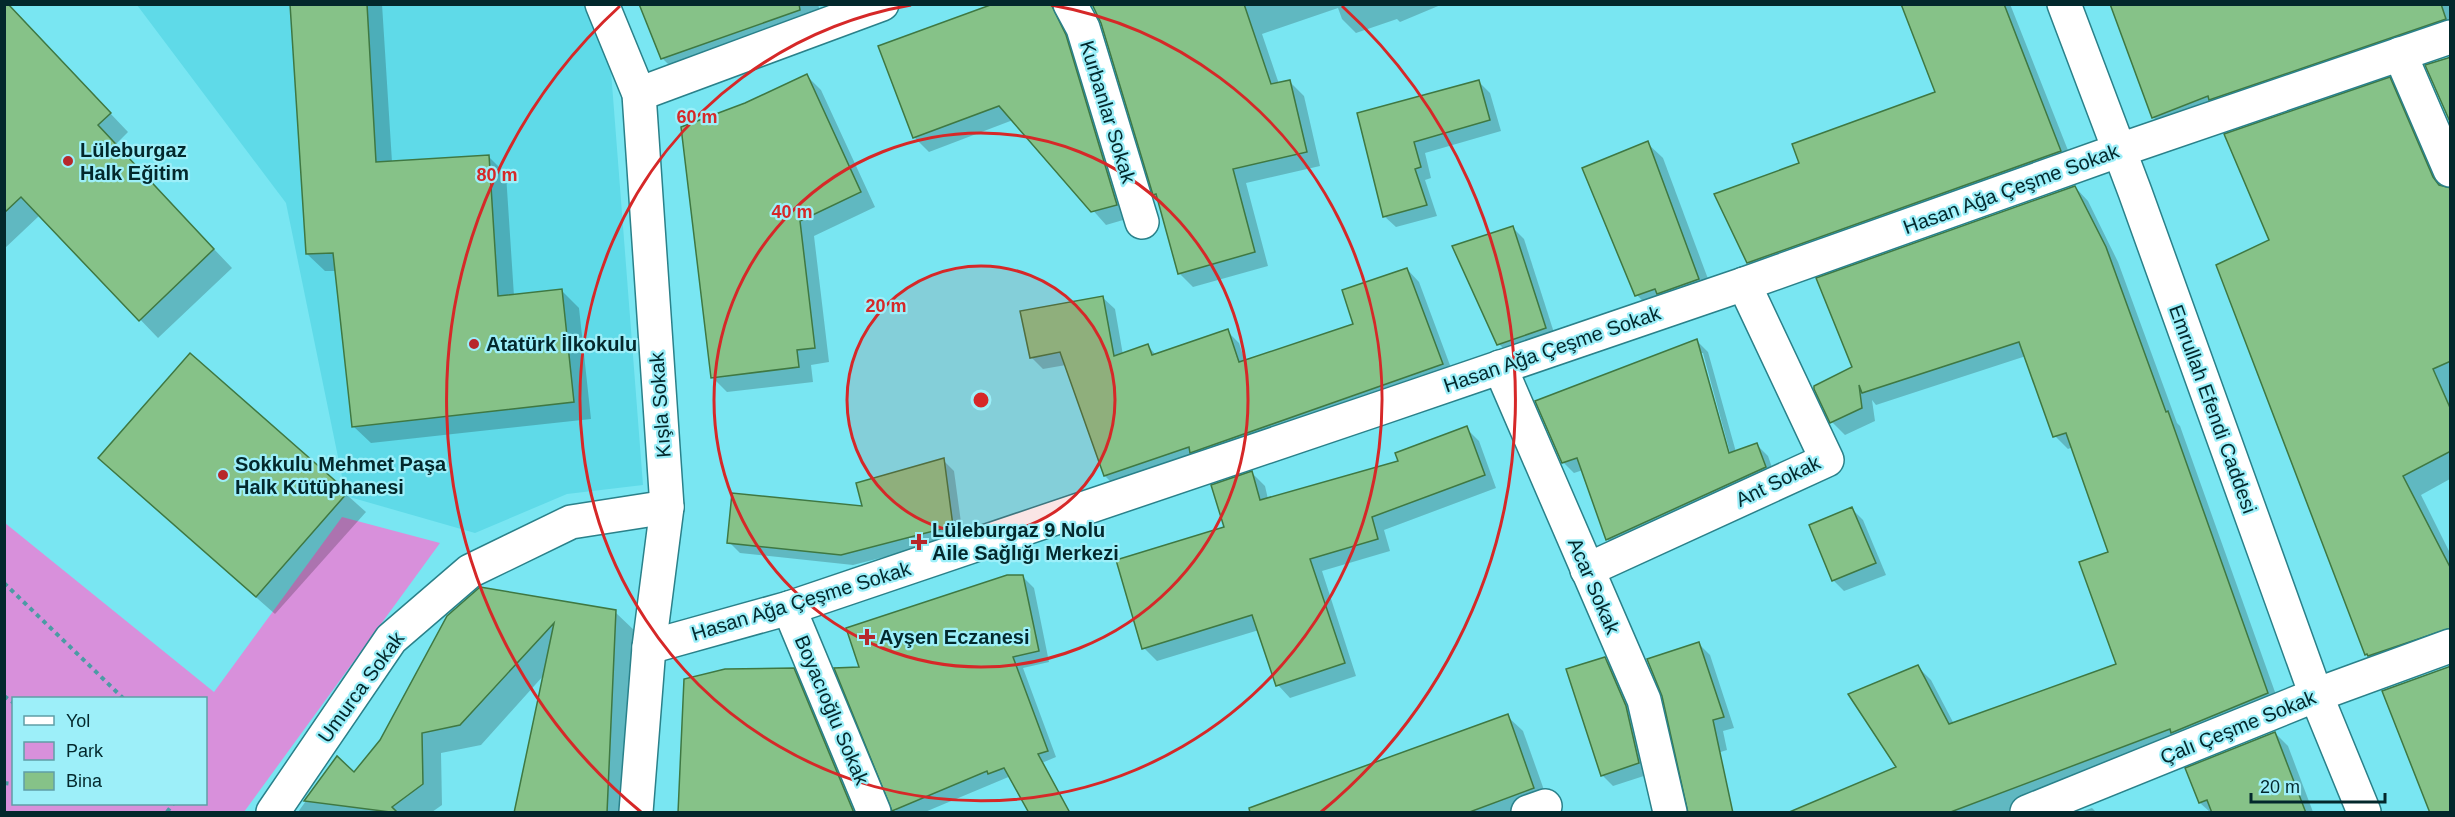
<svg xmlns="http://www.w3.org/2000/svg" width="2455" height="817" font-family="Arial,sans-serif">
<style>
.built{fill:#5fdae8}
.green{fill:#d890db;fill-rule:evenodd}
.shadow{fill:#0003;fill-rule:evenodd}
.building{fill:#86c288;stroke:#3f7842;stroke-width:1.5}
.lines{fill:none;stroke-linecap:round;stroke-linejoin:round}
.street-casing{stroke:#2a818a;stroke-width:36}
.secondary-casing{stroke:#2a818a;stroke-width:36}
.path{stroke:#4b9ba4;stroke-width:4;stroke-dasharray:4.5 4.5;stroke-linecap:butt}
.street{stroke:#fff;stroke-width:33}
.secondary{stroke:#fff;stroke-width:33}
.ring{fill:none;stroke:#d62828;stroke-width:3}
.poi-dot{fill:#b7272b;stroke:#9deff9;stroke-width:2}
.labels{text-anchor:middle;stroke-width:4.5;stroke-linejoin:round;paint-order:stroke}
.street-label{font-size:20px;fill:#03282c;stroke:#9deff9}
.poi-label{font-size:20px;font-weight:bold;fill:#03282c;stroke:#9deff9;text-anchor:start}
.centre{fill:#d62828;stroke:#9deff9;stroke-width:3}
.ring-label{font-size:18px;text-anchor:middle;font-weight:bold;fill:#d62828;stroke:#9deff9;stroke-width:4.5;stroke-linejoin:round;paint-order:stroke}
</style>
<rect width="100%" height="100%" fill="#79e6f2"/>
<polygon class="built" points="137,5 587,5 610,58 643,485 567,494 475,533 346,496 286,203"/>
<path class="green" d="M342 517 440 543 244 812H5V523L214 692ZM14 698H206V804H14Z"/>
<g class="shadow">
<polygon points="4,4 16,14 128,132 115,145 232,268 158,338 40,215 4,249"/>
<polygon points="292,4 382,4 392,162 488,156 506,174 514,296 562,291 579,308 591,419 371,443 353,426 336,271 325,271 307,254"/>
<polygon points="641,4 818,4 823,23 675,71 662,58"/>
<polygon points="998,4 1071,4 1130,218 1106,225 1013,120 929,152 915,138 880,47"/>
<polygon points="1093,4 1443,4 1400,22 1397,19 1356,33 1342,19 1338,8 1262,34 1279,84 1290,82 1304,96 1320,166 1246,183 1268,266 1193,287 1179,273 1159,199 1155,194 1101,19"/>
<polygon points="1898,4 2010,4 2073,163 1761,274 1749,262 1801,164 1937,93 1904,9"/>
<polygon points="2111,4 2450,4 2450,42 2171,136 2153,117"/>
<polygon points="807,76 821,90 875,207 814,236 829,362 811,365 813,382 727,392 712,377 746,104"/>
<polygon points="2389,79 2408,98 2448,190 2450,190 2450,479 2421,495 2450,553 2450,651 2385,673 2366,654 2271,241"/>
<polygon points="1479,82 1490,93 1501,131 1425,153 1431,178 1425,180 1437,216 1396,227 1384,216 1359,114"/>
<polygon points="1647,143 1663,158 1714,295 1652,311 1637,295"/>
<polygon points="2075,187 2088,201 2118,262 2177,423 2180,426 2280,706 2026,812 1825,812 1898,768 1918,667 1931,680 1954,724 2118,664 2110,553 2073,447 2068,449 2055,436 2026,356 1876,405 1872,400 1875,421 1845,435 1832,422 1816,388 1854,368"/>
<polygon points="1513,228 1524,239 1556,339 1510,355 1499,344"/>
<polygon points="1407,269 1419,282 1454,376 1117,488 1105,476 1066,365 1043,369 1031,357 1102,297 1115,309 1123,355 1148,346 1156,355 1227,331 1239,343 1245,361 1355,325"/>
<path d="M1697 341 1708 352 1736 452 1757 445 1768 456 1776 479 1619 551 1608 540 1583 470 1574 473 1563 462ZM1700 353H1703L1732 460 1729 461Z"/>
<polygon points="190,355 366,512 275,614 119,476"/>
<polygon points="1466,428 1479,441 1496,488 1384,530 1390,551 1322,571 1356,676 1290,698 1278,685 1259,630 1157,661 1144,648 1226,528 1252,473 1265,486 1268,499 1400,462"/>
<polygon points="943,460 954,471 963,537 853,565 740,553 729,542 864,508"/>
<polygon points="1852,509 1863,520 1886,575 1844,591 1833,580"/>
<polygon points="1023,577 1034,588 1049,662 1023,668 1056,757 925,812 896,812 861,669"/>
<polygon points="615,612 636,632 628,812 516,812 544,675 481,745 441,753 442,805 432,812 298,812 337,758 355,774 381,741 448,617"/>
<polygon points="1699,644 1710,655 1734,728 1723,731 1727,750 1688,762"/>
<polygon points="1605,659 1616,670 1637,718 1650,774 1613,786 1602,775"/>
<polygon points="793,670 812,689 864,812 797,812"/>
<polygon points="1507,716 1523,731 1549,804 1525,812 1267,812"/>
<polygon points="2275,733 2288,746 2313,812 2210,812 2200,803"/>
<polygon points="2092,808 2096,812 2080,812"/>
</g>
<g class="building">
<polygon points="4,4 8,4 111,113 98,125 214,249 139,321 21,197 4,213"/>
<polygon points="290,4 367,4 376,162 489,155 498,296 562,289 574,402 352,427 333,253 306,254"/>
<polygon points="639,4 799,4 800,10 661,59"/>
<polygon points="993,4 1051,4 1066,35 1117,205 1091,212 999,106 913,138 878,46"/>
<polygon points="1092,4 1244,4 1271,84 1290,80 1307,152 1233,169 1255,252 1178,274 1156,194 1153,195 1101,23"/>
<polygon points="1901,4 2004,4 2061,151 1747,263 1714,194 1799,163 1792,144 1935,92"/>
<polygon points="2110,4 2441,4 2446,19 2209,100 2208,96 2152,118"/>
<polygon points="2451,57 2451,124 2425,65"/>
<polygon points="807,74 861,192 800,221 815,348 797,350 799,367 711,378 681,127 745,103"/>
<polygon points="2390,77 2433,177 2439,185 2451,188 2451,361 2433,369 2451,410 2451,451 2403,476 2451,569 2451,628 2368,656 2367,654 2365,655 2216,265 2269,240 2224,134"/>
<polygon points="1479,80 1490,120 1414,142 1421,167 1415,169 1427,205 1383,217 1357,113"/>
<polygon points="1648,141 1699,279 1657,294 1655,289 1635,296 1582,168"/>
<polygon points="2075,186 2106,247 2166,412 2168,411 2268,693 2171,733 2170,729 1948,813 1787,813 1896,767 1848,694 1918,665 1949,724 2116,664 2079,562 2108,552 2066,433 2053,437 2019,342 1862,393 1859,385 1862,408 1830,423 1814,389 1814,386 1852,367 1816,278"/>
<polygon points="1513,226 1546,328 1497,345 1452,246"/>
<polygon points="1407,268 1443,364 1190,453 1189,447 1104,476 1060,352 1030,358 1020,311 1103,296 1114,356 1148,344 1152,355 1228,329 1239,362 1353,324 1342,290"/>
<polygon points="1697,339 1729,453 1757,443 1766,467 1606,540 1577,458 1562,463 1535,401"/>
<polygon points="190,353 348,492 256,597 98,458"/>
<polygon points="1467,426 1485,475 1372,517 1378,539 1310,559 1345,663 1276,686 1252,615 1142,649 1116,560 1224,527 1211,485 1252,471 1260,500 1398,461 1395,453"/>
<polygon points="944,458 953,526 841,555 727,543 732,493 862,506 856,483"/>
<polygon points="1852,507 1876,563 1832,581 1809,525"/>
<polygon points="1007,575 1023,575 1039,651 1013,657 1048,751 1038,754 1070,813 1029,813 1004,768 988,774 987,771 892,811 834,668 859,667 846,628"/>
<polygon points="480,587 616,610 607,813 514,813 554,623 460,725 422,733 423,784 392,807 398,813 304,801 337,756 354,772 380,740 447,616"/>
<polygon points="1699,642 1724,717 1713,720 1733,813 1688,813 1662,696 1647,659"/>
<polygon points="1605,657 1626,706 1639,763 1601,776 1566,669"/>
<polygon points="2451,666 2451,813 2430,813 2382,691"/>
<polygon points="794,668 854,813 678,813 684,679 725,669"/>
<polygon points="1508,714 1534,788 1467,813 1250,813 1249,808"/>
<polygon points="2275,732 2306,813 2212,813 2207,800 2199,803 2185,768"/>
</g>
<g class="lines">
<defs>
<g id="street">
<polyline points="1070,4 1083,28 1142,222"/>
<polyline points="2400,54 2450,170"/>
<polyline points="1500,367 1644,700 1670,812"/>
<polyline points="1587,570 1827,460 1744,284"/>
<polyline points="789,608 874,812"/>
<polyline points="649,647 789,608 1375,410 1744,284 2120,150 2450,37"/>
<polyline points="273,812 391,639 470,571 571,522 667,507"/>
<polyline points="1528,812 1545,806"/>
<polyline points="2027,812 2316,695"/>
</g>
<g id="secondary">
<polyline points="602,4 639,94 667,507 649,647 636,812"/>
<polyline points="2064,4 2135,192 2316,695 2364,812"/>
<polyline points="639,94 882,4"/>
<polyline points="2316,695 2450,646"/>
</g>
</defs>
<use href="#street" class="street-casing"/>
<use href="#secondary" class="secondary-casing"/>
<g class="path">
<polyline points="4,583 123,698"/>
<polyline points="4,696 14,703"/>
<polyline points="4,783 14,784"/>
<polyline points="167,812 173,804"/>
</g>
<use href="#street" class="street"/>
<use href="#secondary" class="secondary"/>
</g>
<circle cx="981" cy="400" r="134" fill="#d62828" fill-opacity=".12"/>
<g class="ring">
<circle cx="981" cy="400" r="134"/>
<circle cx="981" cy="400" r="267"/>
<path d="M1051 5A401 401 0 1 1 911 5"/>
<path d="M641 812A534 534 0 0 1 620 6M1342 6A534 534 0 0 1 1321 812"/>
</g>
<g class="poi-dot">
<circle cx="68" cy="161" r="6"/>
<circle cx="474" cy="344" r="6"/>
<circle cx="223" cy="475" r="6"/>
<path d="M916 533h6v6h6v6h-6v6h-6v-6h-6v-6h6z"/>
<path d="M864 628h6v6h6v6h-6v6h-6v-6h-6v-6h6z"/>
</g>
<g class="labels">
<g class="street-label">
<text transform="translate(1108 112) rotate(73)" y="7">Kurbanlar Sokak</text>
<text transform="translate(2011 189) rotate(-20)" y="7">Hasan Ağa Çeşme Sokak</text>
<text transform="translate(1552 349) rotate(-19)" y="7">Hasan Ağa Çeşme Sokak</text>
<text transform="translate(660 405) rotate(-94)" y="7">Kışla Sokak</text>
<text transform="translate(2213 409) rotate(70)" y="7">Emrullah Efendi Caddesi</text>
<text transform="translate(1778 481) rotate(-26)" y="7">Ant Sokak</text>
<text transform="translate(1594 586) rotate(67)" y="7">Acar Sokak</text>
<text transform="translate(801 601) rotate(-17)" y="7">Hasan Ağa Çeşme Sokak</text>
<text transform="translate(361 687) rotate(-54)" y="7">Umurca Sokak</text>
<text transform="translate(832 710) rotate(67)" y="7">Boyacıoğlu Sokak</text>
<text transform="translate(2238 727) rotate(-22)" y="7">Çalı Çeşme Sokak</text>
</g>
<g class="poi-label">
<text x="80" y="157">Lüleburgaz<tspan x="80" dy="23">Halk Eğitim</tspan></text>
<text x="486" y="351">Atatürk İlkokulu</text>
<text x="235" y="471">Sokkulu Mehmet Paşa<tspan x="235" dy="23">Halk Kütüphanesi</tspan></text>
<text x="932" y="537">Lüleburgaz 9 Nolu<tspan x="932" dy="23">Aile Sağlığı Merkezi</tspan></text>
<text x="879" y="644">Ayşen Eczanesi</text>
</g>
</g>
<circle cx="981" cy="400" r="9" class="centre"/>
<g class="ring-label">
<text x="697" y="123">60 m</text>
<text x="497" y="181">80 m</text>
<text x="792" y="218">40 m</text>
<text x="886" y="312">20 m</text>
</g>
<rect width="2455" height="817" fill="none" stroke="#03282c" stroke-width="12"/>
<rect x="12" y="697" width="195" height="108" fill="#9deff9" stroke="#5f9fa7" stroke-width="1.5"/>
<rect x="24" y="716" width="30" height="9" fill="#ffffff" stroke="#5f9fa7" stroke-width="1.5"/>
<text x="66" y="727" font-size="18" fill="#03282c">Yol</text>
<rect x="24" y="742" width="30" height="18" fill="#d890db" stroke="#5f9fa7" stroke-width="1.5"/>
<text x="66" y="757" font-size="18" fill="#03282c">Park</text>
<rect x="24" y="772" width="30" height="18" fill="#86c288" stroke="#5f9fa7" stroke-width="1.5"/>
<text x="66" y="787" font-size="18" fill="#03282c">Bina</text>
<path d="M2251 793v9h134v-9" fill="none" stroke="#03282c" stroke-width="3"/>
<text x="2260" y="793" font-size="18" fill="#03282c" stroke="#9deff9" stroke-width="4.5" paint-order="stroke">20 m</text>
</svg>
